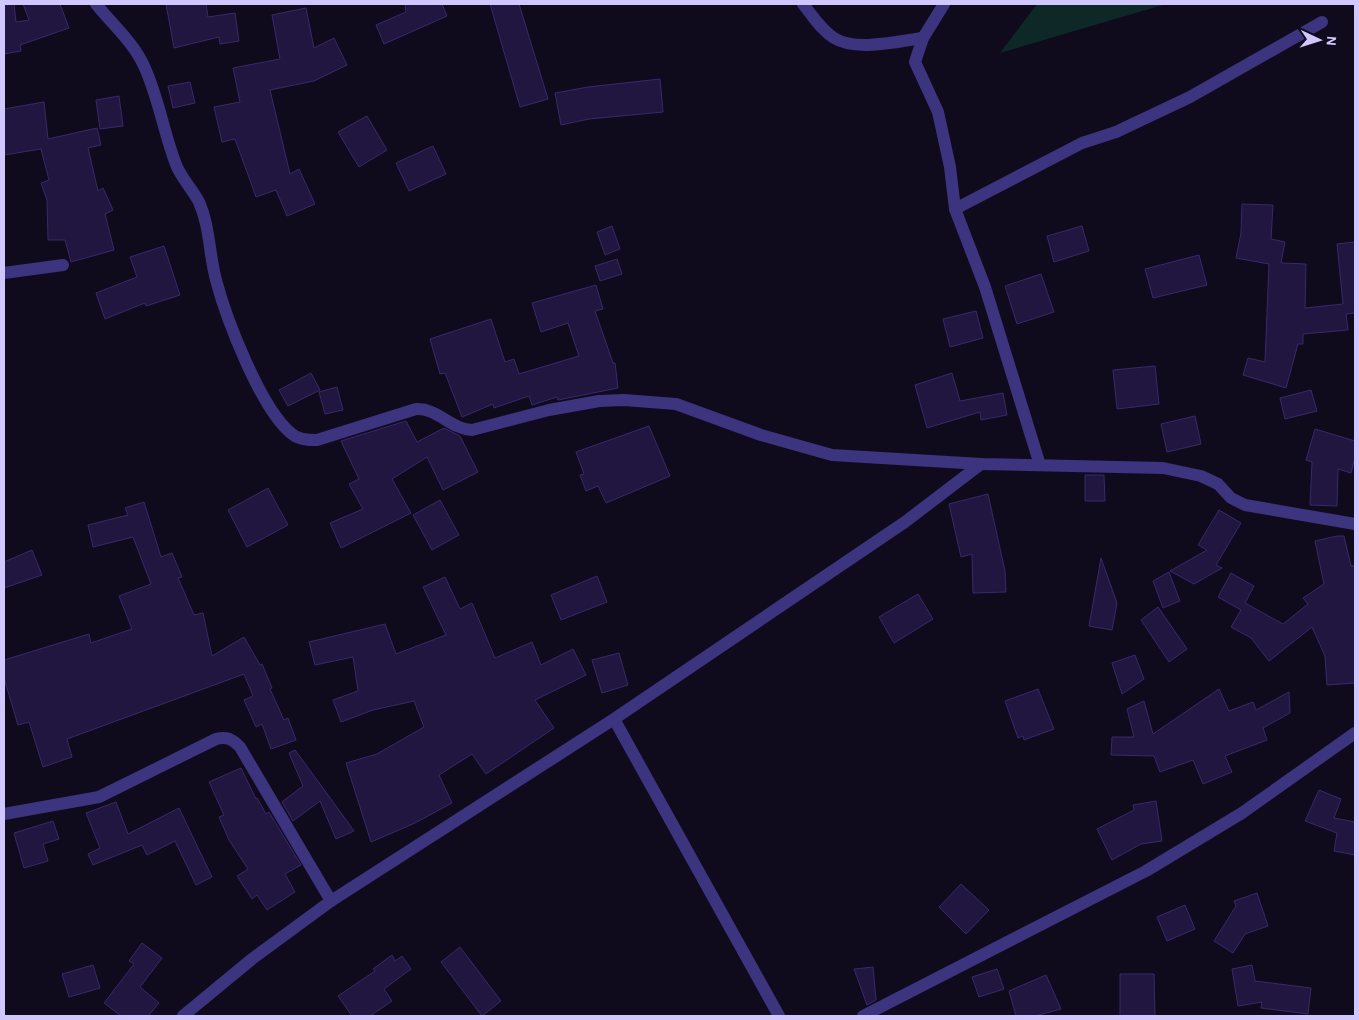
<svg xmlns="http://www.w3.org/2000/svg" width="1359" height="1020" font-family="'Alegreya Sans',sans-serif">
<style>
.green{fill:#0e2727}
.building{fill:#21163f;stroke:#3a286c}
.lines{fill:none;stroke-linecap:round;stroke-linejoin:round}
.minor{stroke:#3c347e;stroke-width:12}
</style>
<rect width="100%" height="100%" fill="#0f0b1d"/>
<polygon class="green" points="1037,4 1184,4 1166,4 1000,53"/>
<g class="building">
<polygon points="4,4 14,4 16,22 29,20 23,4 60,4 69,28 20,45 21,51 4,54"/>
<polygon points="166,4 206,4 208,17 235,13 239,41 220,44 219,37 174,48"/>
<polygon points="405,4 442,4 447,16 384,44 376,25 406,12"/>
<polygon points="490,4 519,4 548,99 520,107"/>
<polygon points="306,8 314,48 334,38 347,65 314,81 270,90 290,174 299,169 315,204 287,216 276,190 256,197 235,139 222,142 214,107 240,102 233,68 280,59 272,15"/>
<polygon points="660,79 663,112 589,119 561,125 555,93 588,87"/>
<polygon points="190,82 195,103 173,108 168,86"/>
<polygon points="119,96 123,126 100,129 96,100"/>
<polygon points="44,102 48,139 97,128 101,145 88,148 98,191 103,188 113,210 105,214 114,250 71,262 65,240 48,240 47,200 41,183 49,180 41,149 4,155 4,109"/>
<polygon points="367,116 387,150 359,167 338,132"/>
<polygon points="433,146 446,174 409,191 396,163"/>
<polygon points="1242,204 1273,205 1271,239 1285,242 1281,263 1306,264 1305,308 1343,304 1337,244 1355,242 1355,313 1346,314 1348,330 1303,334 1303,344 1298,344 1286,388 1243,375 1248,358 1265,362 1269,264 1236,258 1241,233"/>
<polygon points="612,226 620,249 605,255 597,232"/>
<polygon points="1082,226 1089,251 1054,262 1047,236"/>
<polygon points="164,246 180,295 146,306 145,303 105,319 96,293 137,277 130,257"/>
<polygon points="1199,255 1207,285 1153,298 1145,269"/>
<polygon points="617,259 622,274 600,281 595,266"/>
<polygon points="1041,274 1054,312 1017,324 1005,286"/>
<polygon points="596,285 603,309 595,311 613,363 615,363 618,388 558,400 557,397 532,405 529,396 494,408 493,404 462,417 445,373 440,374 430,339 491,319 505,362 514,359 519,374 579,356 568,323 541,332 532,303"/>
<polygon points="976,311 983,338 950,347 943,319"/>
<polygon points="1155,366 1159,404 1117,409 1113,370"/>
<polygon points="311,373 320,390 288,406 279,390"/>
<polygon points="952,373 960,401 1003,393 1007,415 981,420 980,412 927,428 915,385"/>
<polygon points="337,387 343,410 325,414 319,392"/>
<polygon points="1311,390 1317,411 1285,419 1280,398"/>
<polygon points="1195,416 1201,444 1167,452 1161,424"/>
<polygon points="406,421 417,442 444,428 460,436 478,472 443,490 427,457 392,479 411,513 341,548 330,523 363,509 349,484 359,479 341,441"/>
<polygon points="649,426 670,476 606,503 598,486 586,491 580,475 584,474 576,452"/>
<polygon points="1315,429 1355,441 1355,457 1351,473 1338,469 1337,506 1310,505 1312,462 1306,460"/>
<polygon points="1085,475 1104,475 1105,501 1085,501"/>
<polygon points="268,488 288,525 247,547 228,510"/>
<polygon points="988,494 1005,571 1006,592 973,593 972,554 961,557 949,504"/>
<polygon points="440,500 459,535 432,550 413,515"/>
<polygon points="144,502 161,557 172,553 182,577 178,578 194,615 203,613 212,656 244,637 260,665 262,664 272,688 270,689 284,720 288,718 296,740 271,749 262,724 256,727 244,700 253,696 244,674 67,739 72,757 43,767 29,722 18,725 4,678 4,660 89,634 91,643 132,629 119,596 151,584 133,537 93,547 88,525 128,515 125,508"/>
<polygon points="1219,510 1241,523 1216,565 1222,568 1194,584 1170,571 1207,550 1198,545"/>
<polygon points="1337,536 1344,536 1351,566 1355,566 1355,683 1327,685 1325,656 1312,627 1269,661 1251,638 1231,627 1241,610 1218,597 1231,573 1254,586 1245,603 1283,624 1308,604 1303,598 1324,584 1315,541"/>
<polygon points="32,550 42,575 4,588 4,562"/>
<polygon points="1101,558 1117,603 1112,630 1089,626"/>
<polygon points="1169,572 1180,601 1163,608 1153,581"/>
<polygon points="597,576 607,602 561,620 551,595"/>
<polygon points="445,577 460,609 472,603 495,658 532,642 541,665 573,649 586,675 535,700 554,728 486,774 472,754 439,775 452,803 415,823 371,842 346,763 377,754 424,727 414,701 373,710 341,722 333,700 358,691 353,657 315,665 309,642 385,624 396,654 446,635 423,587"/>
<polygon points="918,594 933,619 894,643 879,617"/>
<polygon points="1158,607 1187,649 1169,662 1141,620"/>
<polygon points="619,653 628,685 602,693 592,660"/>
<polygon points="1135,655 1144,679 1122,694 1112,663"/>
<polygon points="1038,689 1054,729 1024,740 1023,736 1018,738 1005,701"/>
<polygon points="1219,689 1229,711 1253,702 1256,710 1289,692 1290,713 1263,728 1267,740 1225,756 1232,772 1203,784 1193,760 1160,772 1154,756 1111,755 1112,737 1134,737 1127,709 1144,701 1153,734"/>
<polygon points="295,750 328,795 354,831 336,839 320,801 293,821 282,802 303,786 289,753"/>
<polygon points="241,768 256,799 257,798 266,814 269,812 301,865 285,874 295,892 267,910 257,895 252,899 237,876 248,869 229,840 219,817 224,815 209,782"/>
<polygon points="1319,790 1341,799 1334,818 1355,822 1355,855 1334,851 1337,833 1305,821"/>
<polygon points="1156,801 1162,841 1141,844 1112,860 1097,829 1134,810 1133,805"/>
<polygon points="116,802 128,834 179,808 212,877 196,885 175,841 147,855 142,845 93,865 88,854 100,848 86,813"/>
<polygon points="53,821 59,839 43,844 48,861 24,868 14,833"/>
<polygon points="961,884 989,910 966,934 939,907"/>
<polygon points="1257,893 1268,926 1245,934 1233,953 1214,941 1236,906 1234,901"/>
<polygon points="1185,905 1195,929 1167,941 1157,917"/>
<polygon points="142,943 162,958 140,987 159,1003 148,1016 121,1016 104,1003 134,964 129,961"/>
<polygon points="460,947 501,1001 482,1016 441,962"/>
<polygon points="392,955 395,961 402,956 411,969 384,989 392,1001 370,1016 352,1016 338,996 375,971 373,969"/>
<polygon points="93,965 100,988 69,997 62,974"/>
<polygon points="1252,965 1255,981 1311,988 1308,1014 1261,1008 1262,1002 1238,1006 1232,969"/>
<polygon points="873,967 876,1000 867,1005 854,969"/>
<polygon points="997,969 1004,989 979,997 972,977"/>
<polygon points="1120,974 1154,974 1155,1016 1120,1016"/>
<polygon points="1046,975 1061,1009 1035,1016 1016,1016 1009,991"/>
</g>
<g class="lines">
<g class="minor">
<path d="M96 4C112 24 134 43 144 66 159 98 164 135 177 167 183 180 193 190 199 202 210 227 209 254 216 280 226 318 261 410 292 434 299 440 309 440 317 440L416 409C438 408 450 429 472 430L549 410 599 401 624 400 676 404 761 435 832 455 981 464 1163 468 1201 476 1218 484 1231 498 1245 505 1355 524"/>
<path d="M803 4C812 15 821 30 834 38 856 52 899 41 923 38"/>
<polyline points="944,4 923,38 915,62 938,112 950,167 955,209 985,287 1040,465"/>
<polyline points="955,209 1082,143 1116,132 1190,97 1322,22"/>
<polyline points="4,273 63,265"/>
<polyline points="614,719 779,1016"/>
<path d="M4 814 99 797 216 739C227 736 232 739 240 747L331 901"/>
<polyline points="183,1016 252,959 331,901 614,719 905,522 981,464"/>
<polyline points="863,1016 1146,871 1242,813 1355,733"/>
</g>
</g>
<rect width="1359" height="1020" fill="none" stroke="#d1c7ff" stroke-width="10"/>
<g transform="translate(1319 40) rotate(94)" stroke="#0f0b1d" stroke-width="4" paint-order="stroke">
<path d="M0-4L9 19L0 12L-9 19Z" fill="#d1c7ff"/>
<text y="-8" font-size="14" font-weight="bold" text-anchor="middle" fill="#d1c7ff">N</text>
</g>
</svg>
